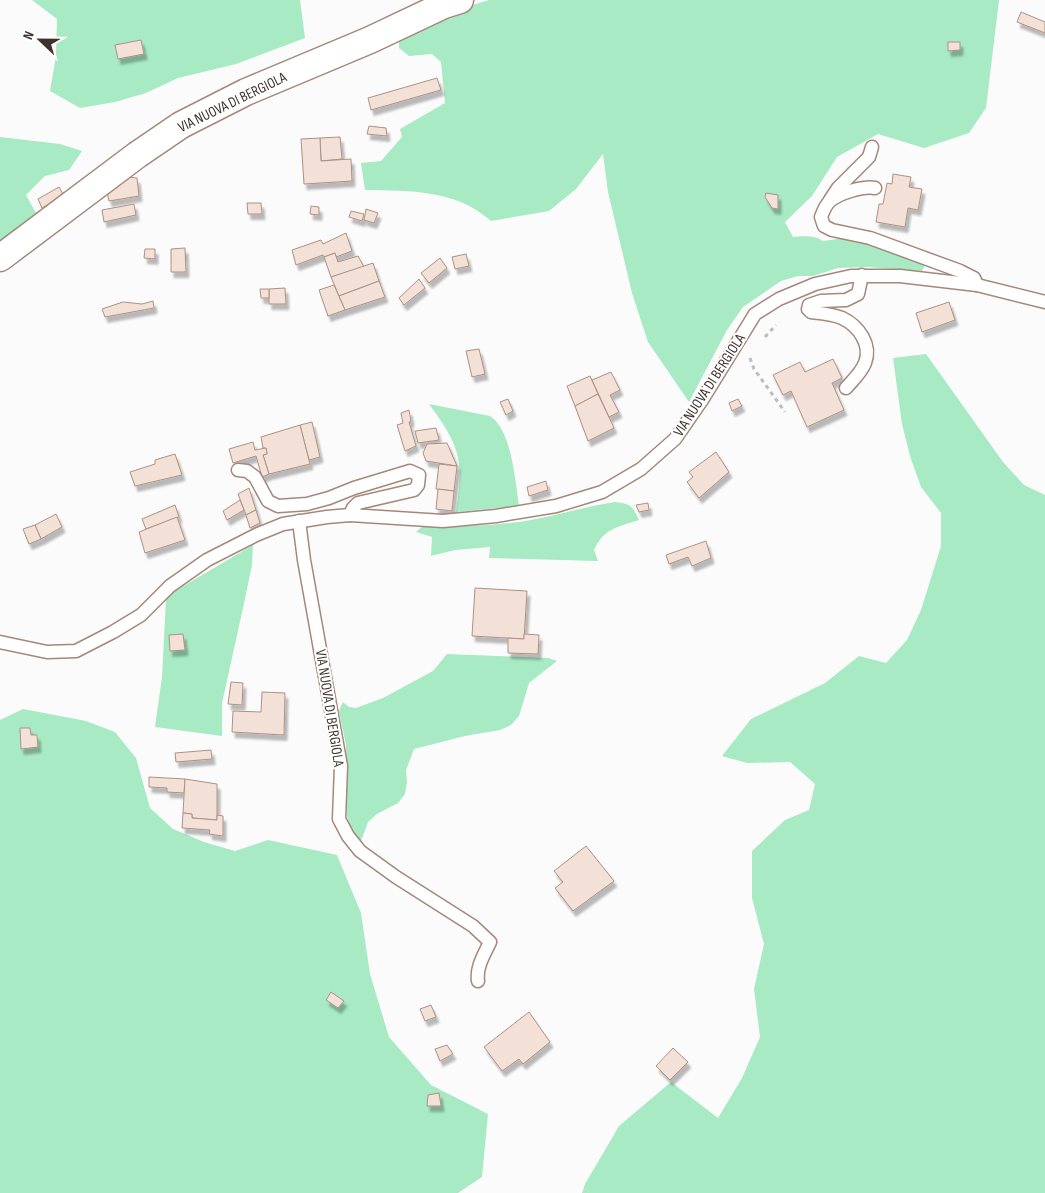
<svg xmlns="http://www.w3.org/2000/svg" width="1045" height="1193" font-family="'Sofia Sans Condensed',sans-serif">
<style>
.green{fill:#a7eac3}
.building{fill:#f3e0d6;stroke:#ae9082;filter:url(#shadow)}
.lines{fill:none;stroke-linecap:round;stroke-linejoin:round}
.service-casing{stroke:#a58879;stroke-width:15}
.minor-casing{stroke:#a58879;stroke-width:29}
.path{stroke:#bfbbba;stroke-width:3;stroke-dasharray:4 4;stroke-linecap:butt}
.service{stroke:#fff;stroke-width:12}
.minor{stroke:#fff;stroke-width:26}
.labels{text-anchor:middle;stroke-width:4;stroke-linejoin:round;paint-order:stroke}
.street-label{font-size:15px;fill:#3e322c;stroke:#fff}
</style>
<defs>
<filter id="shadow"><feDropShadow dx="3" dy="5.5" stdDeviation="1" flood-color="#0004"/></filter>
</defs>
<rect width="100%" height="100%" fill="#fbfbfb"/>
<g class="green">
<polygon points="32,0 300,0 305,38 236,64 178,78 146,93 115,102 80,108 50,91 56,56 57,19"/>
<path d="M489 0H999L986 108 969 133 924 148 878 134 837 157 812 196 785 222 793 237C803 236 815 235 823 241L845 238 856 240 922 261 925 265 922 271 867 267 838 268 813 276H798L781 281 743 307 727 330 689 402 648 342 632 293 608 192 603 154 576 189 549 211 491 221C455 189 410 191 365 190L361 163 381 161 402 137 400 129 445 103 441 62 432 54 409 56 399 48V36L466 7Z"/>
<polygon points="0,137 60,144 82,151 69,170 45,176 26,195 37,215 0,243"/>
<polygon points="926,354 1003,462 1024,485 1045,495 1045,1193 582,1193 585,1184 619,1126 671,1082 718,1118 742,1078 760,1037 754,989 764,944 752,898 752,851 785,820 809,810 815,784 790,762 747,763 722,756 751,719 825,683 859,656 886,663 907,640 921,610 941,546 941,513 921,487 910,456 902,424 893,358"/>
<path d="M429 404 490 416C512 430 515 481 519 506L456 512C458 496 461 480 459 464 457 442 442 422 429 404Z"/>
<path d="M615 502C631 504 632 505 639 520 618 527 604 528 594 550L598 561 489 558 490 547 455 550 431 556 432 537 416 532 424 525C460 527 500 526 536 519 562 514 588 506 615 502Z"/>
<polygon points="253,545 252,565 243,608 222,703 222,736 155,727 162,677 166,599 175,591"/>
<polygon points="447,654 549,658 557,661 529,683 519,716 511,725 500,730 465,736 414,749 406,770 407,782 405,794 398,803 377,814 368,822 360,844 351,828 347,816 346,745 339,711 343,702 349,707 356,708 383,698 433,671"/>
<polygon points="23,709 86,721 115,732 136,758 150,808 173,829 204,842 235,851 268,840 337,855 361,913 370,974 389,1037 431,1085 488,1114 482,1177 458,1193 0,1193 0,720"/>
</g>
<g class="building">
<polygon points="1021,12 1045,22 1045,33 1017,22"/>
<polygon points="141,40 144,54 118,59 115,45"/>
<polygon points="948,42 960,42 960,50 948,51"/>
<polygon points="437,78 441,90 371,110 368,98"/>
<polygon points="369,126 386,128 387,136 367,134"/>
<polygon points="340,137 342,159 321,161 320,138"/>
<polygon points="320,138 321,161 351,159 352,181 304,184 301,139"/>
<polygon points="893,174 911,177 909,187 922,189 918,210 908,208 905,227 876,222 879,204 883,204 887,183 892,184"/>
<polygon points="127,177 137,178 139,196 109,201 107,192"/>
<polygon points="59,187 64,196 42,208 38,199"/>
<polygon points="766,193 778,195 778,209 772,208 765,197"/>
<polygon points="247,203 261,203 262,214 248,214"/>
<polygon points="134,204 136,215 104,222 102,210"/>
<polygon points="311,206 319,207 319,215 310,214"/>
<polygon points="366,209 378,213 374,223 364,220"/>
<polygon points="351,211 364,214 362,221 349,217"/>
<polygon points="346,233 352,251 336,257 335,253 324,257 323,255 296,265 292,250 321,240 323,244"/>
<polygon points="185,248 186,272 171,272 171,249"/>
<polygon points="145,249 155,249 155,259 144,258"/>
<polygon points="335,253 338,262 358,256 364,267 331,277 324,257"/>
<polygon points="466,254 469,266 455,269 452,257"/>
<polygon points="440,258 447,268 429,283 421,273"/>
<polygon points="373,263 379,281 339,296 331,277"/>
<polygon points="419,279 425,288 404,305 399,298"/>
<polygon points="379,281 385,297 345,310 339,296"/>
<polygon points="334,285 345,310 328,316 319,290"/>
<polygon points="285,288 286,304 269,304 269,289"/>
<polygon points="260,289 269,289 269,298 261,298"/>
<polygon points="153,301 154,308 105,317 102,309 123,302 142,304"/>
<polygon points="949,302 955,320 922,332 916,313"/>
<polygon points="479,349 485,374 472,377 466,351"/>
<polygon points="833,359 842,378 832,383 844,410 807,427 791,391 783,395 773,375 800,362 805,372"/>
<polygon points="611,372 620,390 610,395 619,412 609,417 592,380"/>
<polygon points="590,376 598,394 575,406 567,386"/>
<polygon points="598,394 614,428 588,441 575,406"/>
<polygon points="508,399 513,411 506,415 500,402"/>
<polygon points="738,399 742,406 732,411 729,403"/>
<polygon points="409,410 411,421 409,422 416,446 405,451 397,425 403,423 401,413"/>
<polygon points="312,422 320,457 309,460 300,425"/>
<polygon points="300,425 310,464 269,474 263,455 267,454 266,448 263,448 261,437"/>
<polygon points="436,428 439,440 418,443 415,431"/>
<polygon points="253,442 255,450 266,448 267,454 263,455 269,474 262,477 256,456 233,463 229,449"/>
<polygon points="447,443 457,466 426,461 423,453 427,444"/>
<polygon points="716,452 729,472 699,498 687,482 693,477 689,472"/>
<polygon points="175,454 182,475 135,486 130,472 155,464 155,460"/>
<polygon points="439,464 457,466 454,491 436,489"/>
<polygon points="546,481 548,490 529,496 527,487"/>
<polygon points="249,488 256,510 246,515 238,494"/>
<polygon points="438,489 454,491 452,511 436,509"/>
<polygon points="240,500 244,510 227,520 223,511"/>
<polygon points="648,503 649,510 639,512 636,505"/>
<polygon points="175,505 179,517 146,529 142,519"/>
<polygon points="256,510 260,523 250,528 246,515"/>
<polygon points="56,514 62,527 41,539 35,525"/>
<polygon points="177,517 185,540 145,553 139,532"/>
<polygon points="35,525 41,539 29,544 23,529"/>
<polygon points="706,541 711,558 692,566 688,557 669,564 666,555"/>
<polygon points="475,588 527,591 524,639 472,636"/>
<polygon points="183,634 185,650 170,651 169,635"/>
<polygon points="524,634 539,635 538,654 508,653 508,638 524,639"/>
<polygon points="231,682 243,683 242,705 228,704"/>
<polygon points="262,692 285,693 284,735 232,732 233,711 261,712"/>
<polygon points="20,728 30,728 31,735 37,735 38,747 21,749"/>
<polygon points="211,750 212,759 176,762 175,753"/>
<polygon points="149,777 185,779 184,793 167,792 167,788 149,787"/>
<polygon points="185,779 217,784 217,820 192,818 192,814 183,813"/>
<polygon points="183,813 192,814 192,818 217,820 217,815 223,816 223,836 209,834 210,830 182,828"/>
<polygon points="586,846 614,881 573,911 555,888 563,882 554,871"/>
<polygon points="331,992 344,1001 338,1008 326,1000"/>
<polygon points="431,1005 436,1017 425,1021 420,1009"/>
<polygon points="529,1012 550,1042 523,1064 519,1059 502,1071 484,1047"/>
<polygon points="447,1045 453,1054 440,1061 435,1049"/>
<polygon points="673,1048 688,1062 670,1080 656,1066"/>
<polygon points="439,1093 441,1106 427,1106 428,1095"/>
</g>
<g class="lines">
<defs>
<g id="service">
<path d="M875 188C863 186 838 193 829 202 825 206 823 212 821 217L824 226 832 230 870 238 960 271 974 278 977 285"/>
<polyline points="830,200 838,188 869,157 872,147"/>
<path d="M846 388C853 380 861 373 865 363 872 345 859 326 842 318 833 314 821 313 811 312L808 309 809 305 821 301 846 300 858 294 862 275"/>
<polyline points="238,470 247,471 255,477 268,501 278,506 307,504 329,498 354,488 410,471 419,475 418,485 414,490 358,503 353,508 350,515"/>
<path d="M299 521 304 560 341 766 339 819 348 836 360 851 396 877 473 926 490 942C484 955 476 967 478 981"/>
<polyline points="0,642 47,652 76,651 113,632 141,615 170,586 207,560 256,535 283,524 327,517 350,515 443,521 496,516 556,506 602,492 641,469 675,439 702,400 755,314 779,299 815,284 851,276 900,276 977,285 1045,302"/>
</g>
<polyline id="minor" points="0,258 137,155 181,125 246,92 370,40 444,5 460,0"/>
</defs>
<use href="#service" class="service-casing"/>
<use href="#minor" class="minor-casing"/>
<g class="path">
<polyline points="765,337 776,325"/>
<polyline points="750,358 754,369 785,412"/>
</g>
<use href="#service" class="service"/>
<use href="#minor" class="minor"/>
</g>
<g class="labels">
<g class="street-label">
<text transform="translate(232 102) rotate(-26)" y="5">VIA NUOVA DI BERGIOLA</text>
<text transform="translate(709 385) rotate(-57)" y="5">VIA NUOVA DI BERGIOLA</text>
<text transform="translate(330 708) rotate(81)" y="5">VIA NUOVA DI BERGIOLA</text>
</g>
</g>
<g transform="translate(40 40) rotate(292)" stroke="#ffffff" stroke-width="4" paint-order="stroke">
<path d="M0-4L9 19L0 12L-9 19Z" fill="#3e322c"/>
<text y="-8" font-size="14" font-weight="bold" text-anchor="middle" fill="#3e322c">N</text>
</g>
</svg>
